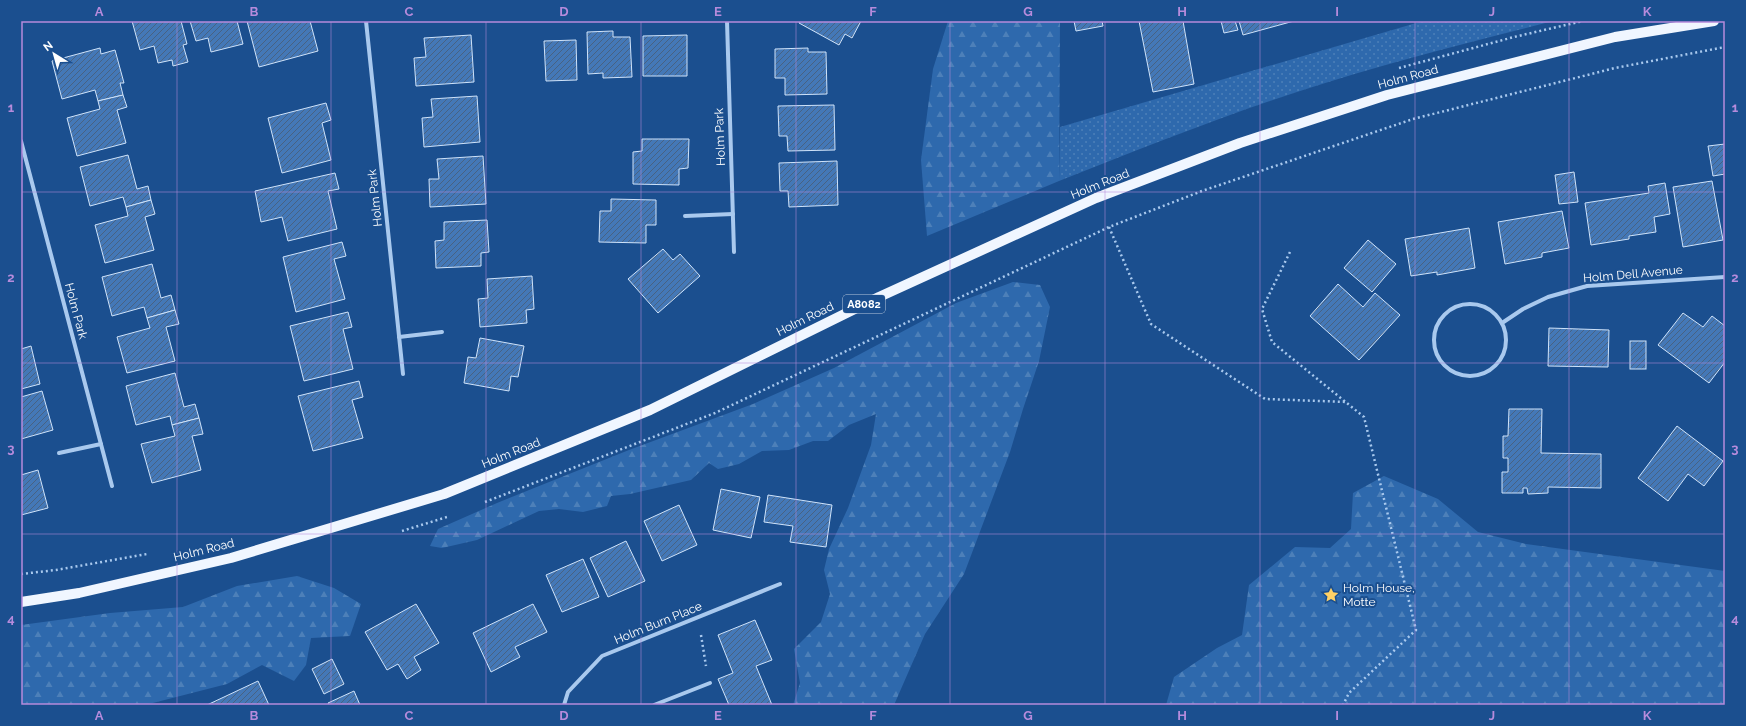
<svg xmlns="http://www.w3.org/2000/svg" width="1746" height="726" font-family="Raleway,sans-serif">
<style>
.grass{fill:url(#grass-dots)}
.forest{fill:url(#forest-firs)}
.building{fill:url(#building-hatch);stroke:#cfe3fa}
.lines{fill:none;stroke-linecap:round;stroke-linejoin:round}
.path{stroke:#a9c9ee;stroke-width:2.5;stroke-dasharray:2 3;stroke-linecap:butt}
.minor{stroke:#a9c9ee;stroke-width:4}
.primary{stroke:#f0f6ff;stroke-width:10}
.grid{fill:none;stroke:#b68bdc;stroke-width:1;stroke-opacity:0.55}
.labels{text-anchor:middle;stroke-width:4;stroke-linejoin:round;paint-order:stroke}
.shield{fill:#1b4f8f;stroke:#bbcadd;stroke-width:1}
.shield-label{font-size:11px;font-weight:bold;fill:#fff}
.street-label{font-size:12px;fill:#fff;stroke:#1b4f8f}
.poi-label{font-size:12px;fill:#fff;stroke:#1b4f8f;text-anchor:start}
.neatline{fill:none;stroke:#b68bdc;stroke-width:1.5}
.grid-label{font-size:13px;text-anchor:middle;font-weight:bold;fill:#b68bdc}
</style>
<defs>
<pattern id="grass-dots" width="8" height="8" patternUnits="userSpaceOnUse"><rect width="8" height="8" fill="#2e69ad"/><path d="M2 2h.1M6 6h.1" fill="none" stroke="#4d80b9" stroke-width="1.8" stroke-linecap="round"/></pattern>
<pattern id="forest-firs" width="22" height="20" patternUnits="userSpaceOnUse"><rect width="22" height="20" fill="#2e69ad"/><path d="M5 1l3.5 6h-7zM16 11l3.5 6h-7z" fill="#4d80b9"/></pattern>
<pattern id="building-hatch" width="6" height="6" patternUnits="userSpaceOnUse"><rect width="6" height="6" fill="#4478b7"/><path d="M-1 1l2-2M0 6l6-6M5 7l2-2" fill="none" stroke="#486282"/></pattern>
</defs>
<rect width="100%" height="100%" fill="#1b4f8f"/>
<path class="grass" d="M1423 21H1553C1467 43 1381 64 1297 92 1217 118 1138 150 1059 181L1060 127Z"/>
<g class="forest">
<polygon points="948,21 1060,21 1059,181 927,236 921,160 933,69"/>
<polygon points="1013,282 1040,285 1050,307 1039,361 1023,409 1010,452 964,574 925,634 894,705 793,705 800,683 794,649 821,622 830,594 824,570 829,549 848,508 871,445 876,414 849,425 828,441 813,441 789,450 762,451 739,464 718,469 709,463 691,480 630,494 611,496 607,506 583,512 559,509 539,511 477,540 442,548 430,546 438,529 497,503 629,450 753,404 834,368 956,303"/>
<polygon points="1384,476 1438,499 1478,532 1526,544 1725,571 1725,705 1166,705 1174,677 1217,648 1242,635 1249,585 1295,547 1330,548 1351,529 1353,493"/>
<polygon points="297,576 334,588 361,604 350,636 311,638 306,665 294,681 262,665 227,684 145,705 21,705 21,625 110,613 183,607 237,586"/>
</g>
<g class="building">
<polygon points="132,21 181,21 187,44 183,45 188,62 173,66 172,60 158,63 154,46 140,50"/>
<polygon points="190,21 237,21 243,44 211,52 208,38 196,41"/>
<polygon points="247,21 310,21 318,51 259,67"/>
<polygon points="800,21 861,21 852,38 845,34 839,45 799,23"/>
<polygon points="1074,21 1102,21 1103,26 1076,31"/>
<polygon points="1139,21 1183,21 1194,84 1153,92"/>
<polygon points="1221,21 1235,21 1238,30 1224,33"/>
<polygon points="1239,21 1294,21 1243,35"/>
<polygon points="613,31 613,37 630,37 632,77 603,78 603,73 588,74 587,32"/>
<polygon points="471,35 474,82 416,86 414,58 426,57 424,38"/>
<polygon points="687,35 687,76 643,76 643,36"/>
<polygon points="576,40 577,80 546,81 544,41"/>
<polygon points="100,48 101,54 115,50 124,83 120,83 123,95 98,101 95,90 62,99 52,61"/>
<polygon points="808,48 808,52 826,52 827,94 785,95 785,78 775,78 775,49"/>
<polygon points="123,95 127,107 117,110 126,143 77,156 67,118 100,109 98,101"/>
<polygon points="477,96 480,142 424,147 422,118 433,117 431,99"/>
<polygon points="326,103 331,120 322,123 331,160 282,173 268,118"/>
<polygon points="834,105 835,150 788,151 787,136 779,136 778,106"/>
<polygon points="642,139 689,139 688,168 679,169 679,185 633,184 633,152 642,151"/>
<polygon points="1725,144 1725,174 1713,176 1708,146"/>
<polygon points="128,155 137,189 148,186 151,200 126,207 123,197 90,206 80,167"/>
<polygon points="483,156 486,204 430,207 429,179 439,179 437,159"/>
<polygon points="837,161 838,205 789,207 788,191 780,191 779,163"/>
<polygon points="1574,172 1578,202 1559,204 1555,175"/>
<polygon points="335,173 339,189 328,191 337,229 288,241 282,217 261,222 255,191"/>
<polygon points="1712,181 1723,240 1683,247 1673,187"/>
<polygon points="1665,183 1670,214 1654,217 1656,232 1629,236 1629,239 1591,245 1585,203 1649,193 1648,186"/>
<polygon points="611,199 656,200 656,225 646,225 646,243 599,242 600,211 611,211"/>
<polygon points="151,200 155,214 145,217 154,250 105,263 95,225 128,216 126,207"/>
<polygon points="1562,211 1569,248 1542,253 1542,257 1505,264 1498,222"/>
<polygon points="487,220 489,252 481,253 481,266 436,268 435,241 444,240 444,222"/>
<polygon points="1469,228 1475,268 1437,275 1437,272 1411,276 1405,239"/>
<polygon points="1368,240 1396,264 1372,292 1344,268"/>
<polygon points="342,242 346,256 334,259 345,299 296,312 283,257"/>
<polygon points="663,249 673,260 680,254 700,276 658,313 628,279"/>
<polygon points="152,264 161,298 171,295 175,310 147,318 144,307 112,316 102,277"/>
<polygon points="532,276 534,309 526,310 527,323 480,327 478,299 488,298 487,279"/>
<polygon points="1338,284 1363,307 1375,293 1400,315 1359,360 1310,316"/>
<polygon points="175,310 179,324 166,327 175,361 127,373 117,337 150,328 147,318"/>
<polygon points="348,312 352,327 343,329 353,369 304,381 290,326"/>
<polygon points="1683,313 1703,327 1712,316 1725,326 1725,362 1709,383 1658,345"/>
<polygon points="1549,328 1609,330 1608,367 1548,366"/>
<polygon points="480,338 524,346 518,377 511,376 509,391 464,383 468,357 476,358"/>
<rect x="1630" y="341" width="16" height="28"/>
<polygon points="31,346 40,384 21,389 21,349"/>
<polygon points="175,373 184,407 195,404 199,418 172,425 170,416 136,425 126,386"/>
<polygon points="359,381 363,397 352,400 363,438 313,451 298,396"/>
<polygon points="42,391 53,430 21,439 21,397"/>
<polygon points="1509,409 1542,409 1541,453 1601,454 1601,488 1548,487 1548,493 1528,494 1527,488 1523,488 1523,493 1502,493 1502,472 1508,472 1508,458 1503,458 1503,436 1508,436"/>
<polygon points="199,418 203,434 192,436 201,470 152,483 141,444 175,436 172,425"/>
<polygon points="1677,426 1723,461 1704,486 1688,474 1668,501 1638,478"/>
<polygon points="38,470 48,508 21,515 21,475"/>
<polygon points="721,489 760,497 751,538 713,530"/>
<polygon points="768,495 832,505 826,547 790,542 793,526 764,522"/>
<polygon points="679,505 697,545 662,561 644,521"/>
<polygon points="626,541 645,581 608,597 590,558"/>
<polygon points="583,559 599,597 562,612 546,575"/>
<polygon points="416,604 439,643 414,657 421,670 407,679 398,664 387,670 365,632"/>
<polygon points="533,604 547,632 515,647 520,657 491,672 473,633"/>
<polygon points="755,620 772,660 756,666 772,705 729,705 718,679 733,673 718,635"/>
<polygon points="332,659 344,684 324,694 312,669"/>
<polygon points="258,681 269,705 207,705"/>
<polygon points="354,691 360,705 329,705 328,703"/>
</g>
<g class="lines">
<g class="path">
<polyline points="1399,68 1514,37 1583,21"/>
<polyline points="1109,227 1151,324 1265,399 1347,402"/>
<polyline points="1290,252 1262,309 1272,342 1364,417 1416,630 1349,693 1343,705"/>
<polyline points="485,502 715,413 1109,227 1202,191 1413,119 1615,68 1725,47"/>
<polyline points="402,531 447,517"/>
<polyline points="21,574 56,570 147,554"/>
<polyline points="701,635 706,666"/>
</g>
<g class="minor">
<polyline points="366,21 403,374"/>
<polyline points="727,21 734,252"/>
<polyline points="21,141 112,486"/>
<polyline points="685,216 733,214"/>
<circle cx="1470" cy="340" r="36"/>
<polyline points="1502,323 1523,309 1548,297 1587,286 1725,277"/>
<polyline points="399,337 442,332"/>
<polyline points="59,453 101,444"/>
<polyline points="564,705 568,692 602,656 780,584"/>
<polyline points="654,705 710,683"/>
</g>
<polyline class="primary" points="21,602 79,593 231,558 444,494 650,410 879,297 1096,198 1240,143 1387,95 1615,37 1714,21"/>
</g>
<path class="grid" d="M177 21V705M331 21V705M486 21V705M641 21V705M796 21V705M950 21V705M1105 21V705M1260 21V705M1415 21V705M1569 21V705M21 192H1725M21 363H1725M21 534H1725"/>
<defs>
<symbol id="sight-bare" viewBox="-9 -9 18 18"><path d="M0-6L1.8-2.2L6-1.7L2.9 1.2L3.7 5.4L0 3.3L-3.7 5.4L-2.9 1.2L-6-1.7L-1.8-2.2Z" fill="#ffd166" stroke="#1b4f8f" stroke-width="2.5" paint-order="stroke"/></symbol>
</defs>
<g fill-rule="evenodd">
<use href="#sight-bare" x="1320" y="584" width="22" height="22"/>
</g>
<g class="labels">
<rect class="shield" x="843" y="295" width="42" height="18" rx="3"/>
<g class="shield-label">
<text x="864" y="308">A8082</text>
</g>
<g class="street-label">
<text transform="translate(1408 77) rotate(-15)" y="4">Holm Road</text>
<text transform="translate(720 137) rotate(-92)" y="4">Holm Park</text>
<text transform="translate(1100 184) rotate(-22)" y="4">Holm Road</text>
<text transform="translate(375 198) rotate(-96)" y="4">Holm Park</text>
<text transform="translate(1633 274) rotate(-5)" y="4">Holm Dell Avenue</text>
<text transform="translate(76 311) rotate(75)" y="4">Holm Park</text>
<text transform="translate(805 319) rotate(-26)" y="4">Holm Road</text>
<text transform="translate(511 453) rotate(-22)" y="4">Holm Road</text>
<text transform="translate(204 550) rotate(-14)" y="4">Holm Road</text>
<text transform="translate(658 623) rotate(-22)" y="4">Holm Burn Place</text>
</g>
<g class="poi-label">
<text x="1343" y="592">Holm House,<tspan x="1343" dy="14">Motte</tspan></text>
</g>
</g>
<rect width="1746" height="726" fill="none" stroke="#1b4f8f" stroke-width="44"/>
<g transform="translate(54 54) rotate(323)" stroke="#1b4f8f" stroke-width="3" paint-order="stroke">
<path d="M0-3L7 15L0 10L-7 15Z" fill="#ffffff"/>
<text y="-6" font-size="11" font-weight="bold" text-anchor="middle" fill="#ffffff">N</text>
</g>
<rect x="22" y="22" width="1702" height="682" class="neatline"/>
<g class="grid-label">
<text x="99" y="16">A</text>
<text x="254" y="16">B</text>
<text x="409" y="16">C</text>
<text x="564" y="16">D</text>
<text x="718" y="16">E</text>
<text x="873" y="16">F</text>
<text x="1028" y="16">G</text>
<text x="1182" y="16">H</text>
<text x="1337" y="16">I</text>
<text x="1492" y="16">J</text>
<text x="1647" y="16">K</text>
<text x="11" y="112">1</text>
<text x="1735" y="112">1</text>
<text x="11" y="282">2</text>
<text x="1735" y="282">2</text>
<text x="11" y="453">3</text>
<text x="1735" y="453">3</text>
<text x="11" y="623">4</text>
<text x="1735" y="623">4</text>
<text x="99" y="720">A</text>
<text x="254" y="720">B</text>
<text x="409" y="720">C</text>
<text x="564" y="720">D</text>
<text x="718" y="720">E</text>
<text x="873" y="720">F</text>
<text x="1028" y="720">G</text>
<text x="1182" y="720">H</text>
<text x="1337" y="720">I</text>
<text x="1492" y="720">J</text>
<text x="1647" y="720">K</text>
</g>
</svg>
